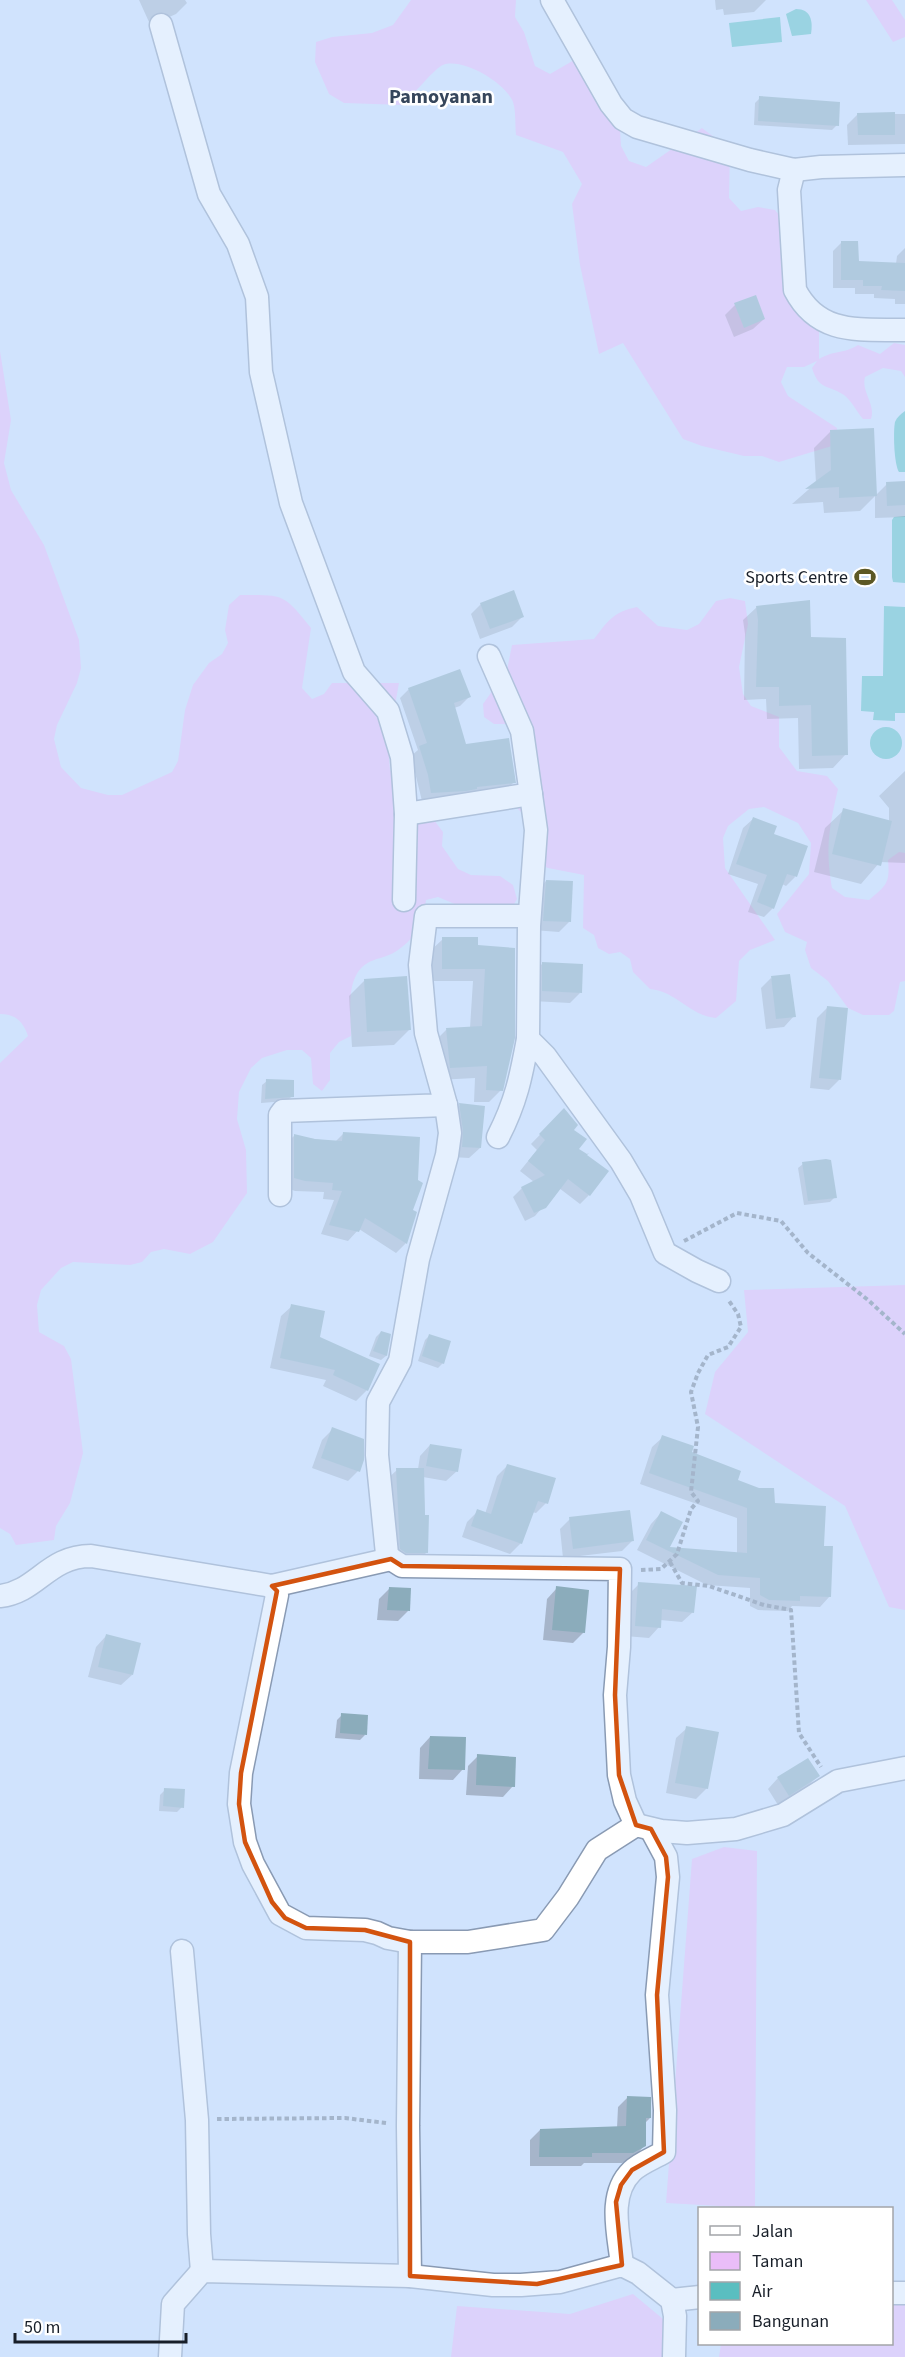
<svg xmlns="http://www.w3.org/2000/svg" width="905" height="2357" font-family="'Source Sans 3',sans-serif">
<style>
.green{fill:#eabdf8}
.water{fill:#5abec0}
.shadow{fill:#0003}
.building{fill:#8bacbb}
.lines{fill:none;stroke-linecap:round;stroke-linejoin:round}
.street-casing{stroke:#899ab3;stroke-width:25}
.path{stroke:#707d8f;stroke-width:4;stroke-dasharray:4.5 3;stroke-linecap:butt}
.street{stroke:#fff;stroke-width:22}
.marked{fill:none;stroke:#d3530f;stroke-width:4.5;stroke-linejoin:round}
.labels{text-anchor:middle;stroke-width:5;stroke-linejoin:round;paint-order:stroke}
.poi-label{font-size:18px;fill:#181f29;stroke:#fff;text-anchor:end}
.neighbourhood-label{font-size:20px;font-weight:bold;fill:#36465b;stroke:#fff}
</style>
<rect width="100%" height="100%" fill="#d0e3fd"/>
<g class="green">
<path d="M411 0H516L515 17 524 32 535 66 550 74 581 56 620 129 621 146 629 161 646 167 702 128 730 149 729 198 741 211 758 207 775 210 787 225 819 326V359C834 350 844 354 858 345L880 354 894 343 905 345V377L901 371 883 368 865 377C861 392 876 404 871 419H863C857 412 851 400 844 395 828 384 819 391 812 368L817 361 804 367H787L781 382 788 396 837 428 835 445 779 462 762 456H744L702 446 683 439 623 343 599 354 580 265 572 204 582 184 563 152 516 135C515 125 516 111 513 102 506 83 462 57 443 65 435 68 411 97 403 105L344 103 329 94 315 62 316 42 332 37 372 33 393 25Z"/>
<polygon points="866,0 892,0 905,20 905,37 893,42"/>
<path d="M0 351 11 420 4 463 11 490 44 545 79 640 81 668 77 683 57 725 54 739 61 767 81 788 108 795H122L172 772 178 761 185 710 193 685 209 663 222 654 228 643 225 630 229 605 240 595C284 595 283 593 311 628L302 688 312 699 324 694 332 683H399L393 716 387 729 390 770 405 794 434 820 443 832 442 846 458 869 471 875 500 876 513 885 517 899 510 911 462 907 438 897 426 900C423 922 417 937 398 950 382 962 364 955 354 980 348 996 351 1019 351 1036L339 1042 330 1053V1080L322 1091 313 1084 311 1058 302 1050H287L262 1058 251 1068 239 1092 237 1119 246 1150 247 1193 213 1242 190 1254 164 1249 151 1252 142 1262 130 1265 73 1262 61 1268 41 1290 37 1305 39 1332 64 1346 71 1359 83 1453 70 1503 56 1526 54 1540 16 1545 10 1534 0 1528V1063L28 1036C23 1021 15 1014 0 1014Z"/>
<path d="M730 598 745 601 748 624 739 667 743 694 751 706 779 717V747L797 771 827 776 838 789C829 828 825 848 832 888L845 897 869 900C887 885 890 883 888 860L899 852 905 853V981L900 982 894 1011 889 1015H863L848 1008 828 981 811 968 805 950 807 942 785 932 777 914 809 874 811 843 798 823 764 807 749 809 728 826 723 838 725 868 775 940 750 950 739 961 736 1001 716 1018C690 1016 676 991 650 989L633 972 630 959 620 952 609 954 598 948 594 935 583 928 584 875 548 868 537 863 526 817 517 808 523 784 518 724H494L484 717 483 704 507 670 512 645 594 639C608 621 613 612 637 607L658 626 687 630 699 624 716 601Z"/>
<polygon points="905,1285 905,1610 889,1607 845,1506 705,1414 715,1372 748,1332 744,1290"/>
<polygon points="724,1847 757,1851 755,2208 666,2203 692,1859"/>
<polygon points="633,2294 669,2324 665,2357 451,2357 457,2306 570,2314"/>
<polygon points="892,2303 905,2304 905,2357 719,2357 721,2344 892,2344"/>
</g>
<g class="water">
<path d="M796 9C811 9 813 21 811 34L792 36 786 14Z"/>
<polygon points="780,17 782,42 732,47 729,23"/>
<path d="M905 411V472H899C894 465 893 431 895 422 897 417 901 414 905 411Z"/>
<polygon points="905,516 905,583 893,582 892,577 892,520 894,517"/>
<polygon points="884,606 905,607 905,713 895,713 895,721 873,720 874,712 861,711 862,676 883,676"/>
<circle cx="886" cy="743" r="16"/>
</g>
<g class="shadow">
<polygon points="139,0 185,0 187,3 176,14 156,23 149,22"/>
<polygon points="715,0 766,0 754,12 724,15 723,9 716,10"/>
<polygon points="760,98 837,125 832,130 754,125 755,103"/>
<polygon points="858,114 905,114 905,144 848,145 847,125"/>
<polygon points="841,243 857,262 896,264 897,256 905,248 905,304 895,304 895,299 874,298 874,294 855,294 855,288 833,288 833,251"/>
<polygon points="735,305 764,319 753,329 734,337 725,315"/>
<polygon points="830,432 876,495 887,484 905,483 905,517 875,518 875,496 860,511 824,513 823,502 792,504 816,483 814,448"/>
<polygon points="481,604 522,617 512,627 480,639 471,614"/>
<polygon points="757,607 810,638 846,754 833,768 799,769 798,718 767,719 766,699 744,700 745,634 743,620"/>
<polygon points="409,689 469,697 460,706 454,708 465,746 514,782 505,791 422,801 411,756 418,750 400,698"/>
<polygon points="905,771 905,863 880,862 861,884 814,872 825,828 844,810 889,821 889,808 879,796"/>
<polygon points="753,819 772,835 795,877 786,886 782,884 773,908 764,917 748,912 758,884 728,874 743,828"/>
<polygon points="546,881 569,922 559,932 533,930 536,892"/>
<polygon points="443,939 476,947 513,1038 501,1090 489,1102 474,1102 475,1078 438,1080 434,1042 446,1030 470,1028 473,981 430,981 430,951"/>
<polygon points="543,963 580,993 570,1003 532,1001 532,974"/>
<polygon points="771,978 794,1016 784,1027 766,1029 761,988"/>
<polygon points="365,980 410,1029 394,1045 352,1047 349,996"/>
<polygon points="828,1007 839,1080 829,1090 810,1088 817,1018"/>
<polygon points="267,1081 292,1096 287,1101 261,1103 262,1085"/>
<polygon points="460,1105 480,1148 469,1158 452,1157 450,1115"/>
<polygon points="564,1110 577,1149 589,1195 580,1204 559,1188 535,1216 525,1221 513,1197 522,1188 534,1182 520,1171 537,1150 531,1144"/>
<polygon points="343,1134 415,1213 406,1243 396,1253 359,1229 348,1241 321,1234 334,1200 323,1199 324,1192 295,1191 284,1187 284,1145 294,1136 335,1142"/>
<polygon points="803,1164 835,1197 830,1202 804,1205 798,1168"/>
<polygon points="292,1306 367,1390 356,1401 323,1386 326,1380 270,1368 281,1316"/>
<polygon points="381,1332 389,1335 386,1356 381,1360 369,1356 376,1337"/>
<polygon points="430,1335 443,1363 438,1368 418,1361 425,1340"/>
<polygon points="333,1429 358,1471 348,1481 312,1468 322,1440"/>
<polygon points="663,1437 773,1505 823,1547 830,1596 820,1607 792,1606 788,1611 758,1610 750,1606 750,1588 707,1585 637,1550 651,1524 661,1513 668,1548 737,1554 737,1518 640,1484 652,1447"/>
<polygon points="430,1445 457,1471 446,1481 423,1477 427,1552 416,1563 395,1562 386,1480 397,1470 418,1469 420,1456"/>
<polygon points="508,1465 546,1503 536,1513 532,1512 521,1543 510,1554 462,1537 467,1522 478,1511 485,1514 497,1476"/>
<polygon points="570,1519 632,1541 622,1551 563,1558 560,1529"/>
<polygon points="639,1584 693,1612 682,1622 660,1620 659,1627 649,1638 625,1636 629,1594"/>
<polygon points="557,1588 584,1632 573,1643 543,1640 547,1599"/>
<polygon points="389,1589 408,1611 398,1621 377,1620 379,1599"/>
<polygon points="106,1636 132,1675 121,1685 88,1677 96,1647"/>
<polygon points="342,1715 365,1735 360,1740 335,1738 337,1720"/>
<polygon points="687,1728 707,1788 696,1799 666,1793 676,1738"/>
<polygon points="430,1737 463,1769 453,1780 419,1779 420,1748"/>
<polygon points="478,1756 513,1786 503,1797 466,1795 468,1766"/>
<polygon points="818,1776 808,1786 778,1805 768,1789 778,1778"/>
<polygon points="165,1790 182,1807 177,1812 159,1811 160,1795"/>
<polygon points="628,2097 650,2118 645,2123 645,2145 635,2156 622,2163 584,2163 581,2166 530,2166 530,2140 540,2130 617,2128 618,2107"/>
</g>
<g class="building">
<polygon points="759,96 840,102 839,126 758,121"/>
<polygon points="895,112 895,135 858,135 857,113"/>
<polygon points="841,241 858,241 859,261 905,263 905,291 881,290 882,286 863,286 863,280 841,280"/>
<polygon points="756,295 765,319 744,328 734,303"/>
<polygon points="874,428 877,496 839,498 839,487 805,489 831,470 830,430"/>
<polygon points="905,481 905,505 887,506 886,482"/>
<polygon points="514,590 524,617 490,629 480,603"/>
<polygon points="810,600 811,637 846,638 848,755 812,756 811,705 779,706 779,687 756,687 758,620 756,606"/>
<polygon points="460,669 471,697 454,703 466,744 509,738 516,783 477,787 477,789 466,791 431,793 428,775 419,746 427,743 408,688"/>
<polygon points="843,808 892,821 881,866 832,854"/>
<polygon points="753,817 777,826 774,834 808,846 797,877 787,874 774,909 757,902 767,875 736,864"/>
<polygon points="546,880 573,881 571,922 543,921"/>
<polygon points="442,937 478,937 478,945 515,948 515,1038 503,1091 486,1090 487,1066 450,1068 446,1028 482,1026 485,969 442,969"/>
<polygon points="542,962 583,964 582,993 542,991"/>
<polygon points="790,974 796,1017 776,1019 771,976"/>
<polygon points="407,976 411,1030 367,1032 364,979"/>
<polygon points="827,1006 848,1008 841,1080 819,1078"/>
<polygon points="266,1079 294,1080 294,1097 265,1099"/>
<polygon points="459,1103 485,1106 481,1148 462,1147 463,1131"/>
<polygon points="564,1108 578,1125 574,1130 587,1139 579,1149 587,1154 589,1153 587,1155 609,1171 590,1196 568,1179 546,1208 534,1213 521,1187 545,1175 528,1161 545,1140 539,1134"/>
<polygon points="343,1132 420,1137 418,1180 423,1183 413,1210 417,1212 407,1244 365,1218 359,1232 329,1225 342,1191 332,1190 333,1183 305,1181 294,1178 294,1134 315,1139 342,1141"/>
<polygon points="826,1159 831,1160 837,1198 808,1201 802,1162"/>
<polygon points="291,1304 325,1311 320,1337 380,1364 368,1391 333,1375 335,1370 280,1358"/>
<polygon points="381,1331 391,1334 387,1356 373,1351"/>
<polygon points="429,1334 451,1341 444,1364 422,1356"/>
<polygon points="332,1427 364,1439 364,1460 360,1472 321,1458"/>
<polygon points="662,1435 694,1446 692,1452 741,1471 738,1480 759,1488 774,1488 775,1503 826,1506 824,1546 833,1546 831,1597 800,1596 800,1601 769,1600 760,1595 760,1578 718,1575 646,1540 661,1511 683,1522 670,1547 747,1553 747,1508 649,1473"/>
<polygon points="430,1444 462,1449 458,1472 426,1466"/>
<polygon points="507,1464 556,1478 548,1504 538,1501 522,1544 471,1526 477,1509 491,1514"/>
<polygon points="396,1468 424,1468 425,1515 429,1515 428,1553 406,1553 400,1549"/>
<polygon points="630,1510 634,1541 573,1549 569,1517"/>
<polygon points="638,1582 697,1586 694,1613 662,1609 661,1628 635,1626"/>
<polygon points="556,1586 589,1590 585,1633 552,1630"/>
<polygon points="389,1587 411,1588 410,1611 387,1610"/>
<polygon points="106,1634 141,1643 133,1675 98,1667"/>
<polygon points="341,1713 368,1715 367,1735 340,1733"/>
<polygon points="686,1726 719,1732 708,1789 675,1783"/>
<polygon points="430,1736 466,1737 465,1770 428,1769"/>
<polygon points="477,1754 516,1757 515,1787 476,1785"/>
<polygon points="808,1758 820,1776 789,1796 777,1777"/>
<polygon points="164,1788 185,1789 184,1808 163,1806"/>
<polygon points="627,2096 651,2097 651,2118 646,2118 646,2146 633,2153 592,2153 592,2157 539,2157 540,2129 626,2126"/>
</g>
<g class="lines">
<defs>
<g id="street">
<polyline points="552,0 611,104 623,119 637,127 750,160 794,170 821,167 905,165"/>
<polyline points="161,25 209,194 238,244 257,297 261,372 291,503 354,672 388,711 402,757 406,814 404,900"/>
<path d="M794 170 789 190 795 290C819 336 860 329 905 330"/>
<polyline points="489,656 522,731 536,830 529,926 528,1039 545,1056 621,1161 641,1195 665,1253 697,1271 719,1281"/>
<polyline points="406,814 531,794"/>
<polyline points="446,1105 450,1133 447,1155 418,1259 400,1361 378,1402 377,1455 387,1554 391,1559 402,1566 620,1569 619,1647 615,1695 619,1775 625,1801 636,1825"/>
<path d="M498 1137C516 1102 521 1077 528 1039"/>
<polyline points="280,1195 280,1115 283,1111 446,1105 426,1033 420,965 426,916 529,916"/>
<polyline points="272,1586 277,1595 241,1773 239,1804 245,1842 253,1864 280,1914 306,1928 365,1930 377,1933 388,1938 410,1942 468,1942 543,1930 568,1897 597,1850 636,1825 661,1831 687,1833 736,1829 783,1815 838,1781 905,1768"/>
<path d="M0 1596C37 1592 48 1556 91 1556L272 1586 391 1559"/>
<polyline points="410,1942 408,2126 410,2276"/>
<polyline points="182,1951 197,2120 199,2234 202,2271"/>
<path d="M622 2265C619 2235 607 2195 632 2171 640 2163 654 2158 664 2152L665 2110 657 1995 668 1877 666 1857 651 1829"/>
<polyline points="892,2293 905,2293"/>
<polyline points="672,2300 700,2297"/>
<polyline points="170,2357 173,2304 202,2271 410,2276 493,2285 521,2285 560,2282 622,2265 638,2273 672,2300 675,2316 674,2357"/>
</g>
</defs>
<use href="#street" class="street-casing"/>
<g class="path">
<polyline points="684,1241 737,1213 781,1221 808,1253 868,1300 905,1334"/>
<polyline points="670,1562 682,1583 709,1586 764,1605 791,1610 799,1733 821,1767"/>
<polyline points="641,1570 661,1569 677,1554 691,1509 698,1501 691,1492 698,1427 691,1392 698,1373 708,1355 728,1347 741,1327 738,1314 729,1301"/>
<polyline points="217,2119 345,2118 386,2123"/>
</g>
<use href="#street" class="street"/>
</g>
<path d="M0 0H905V2357H0ZM391 1559 402 1566 620 1569 615 1695 619 1775 636 1825 651 1829 666 1857 668 1877 657 1995 664 2152 632 2170 621 2185 616 2202 622 2265 537 2284 410 2276V1942L365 1930 306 1928 285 1918 272 1902 245 1842 239 1804 241 1773 277 1591 272 1586Z" fill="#d0e3fd" fill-opacity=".55" fill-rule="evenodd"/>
<path class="marked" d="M391 1559 402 1566 620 1569 615 1695 619 1775 636 1825 651 1829 666 1857 668 1877 657 1995 664 2152 632 2170 621 2185 616 2202 622 2265 537 2284 410 2276V1942L365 1930 306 1928 285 1918 272 1902 245 1842 239 1804 241 1773 277 1591 272 1586Z"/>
<defs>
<symbol id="stadium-bare" viewBox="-9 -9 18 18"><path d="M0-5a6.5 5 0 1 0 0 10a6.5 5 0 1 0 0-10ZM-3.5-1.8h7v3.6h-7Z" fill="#5c5825" stroke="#fff" stroke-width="2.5" paint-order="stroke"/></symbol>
</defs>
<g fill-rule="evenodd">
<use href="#stadium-bare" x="850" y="562" width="30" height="30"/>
</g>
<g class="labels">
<g class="poi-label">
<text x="848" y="583">Sports Centre</text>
</g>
<g class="neighbourhood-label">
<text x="441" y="103">Pamoyanan</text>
</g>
</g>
<rect x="698" y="2207" width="195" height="138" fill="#ffffff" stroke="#a3a5a9" stroke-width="1.5"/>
<rect x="710" y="2226" width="30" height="9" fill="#ffffff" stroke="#a3a5a9" stroke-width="1.5"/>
<text x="752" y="2237" font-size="18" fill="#181f29">Jalan</text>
<rect x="710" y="2252" width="30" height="18" fill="#eabdf8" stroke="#a3a5a9" stroke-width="1.5"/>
<text x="752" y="2267" font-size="18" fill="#181f29">Taman</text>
<rect x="710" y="2282" width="30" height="18" fill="#5abec0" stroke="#a3a5a9" stroke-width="1.5"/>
<text x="752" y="2297" font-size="18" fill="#181f29">Air</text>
<rect x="710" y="2312" width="30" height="18" fill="#8bacbb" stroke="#a3a5a9" stroke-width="1.5"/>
<text x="752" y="2327" font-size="18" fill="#181f29">Bangunan</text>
<path d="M15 2333v9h171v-9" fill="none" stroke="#181f29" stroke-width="3"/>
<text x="24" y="2333" font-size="18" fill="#181f29" stroke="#ffffff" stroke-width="4.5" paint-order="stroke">50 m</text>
</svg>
